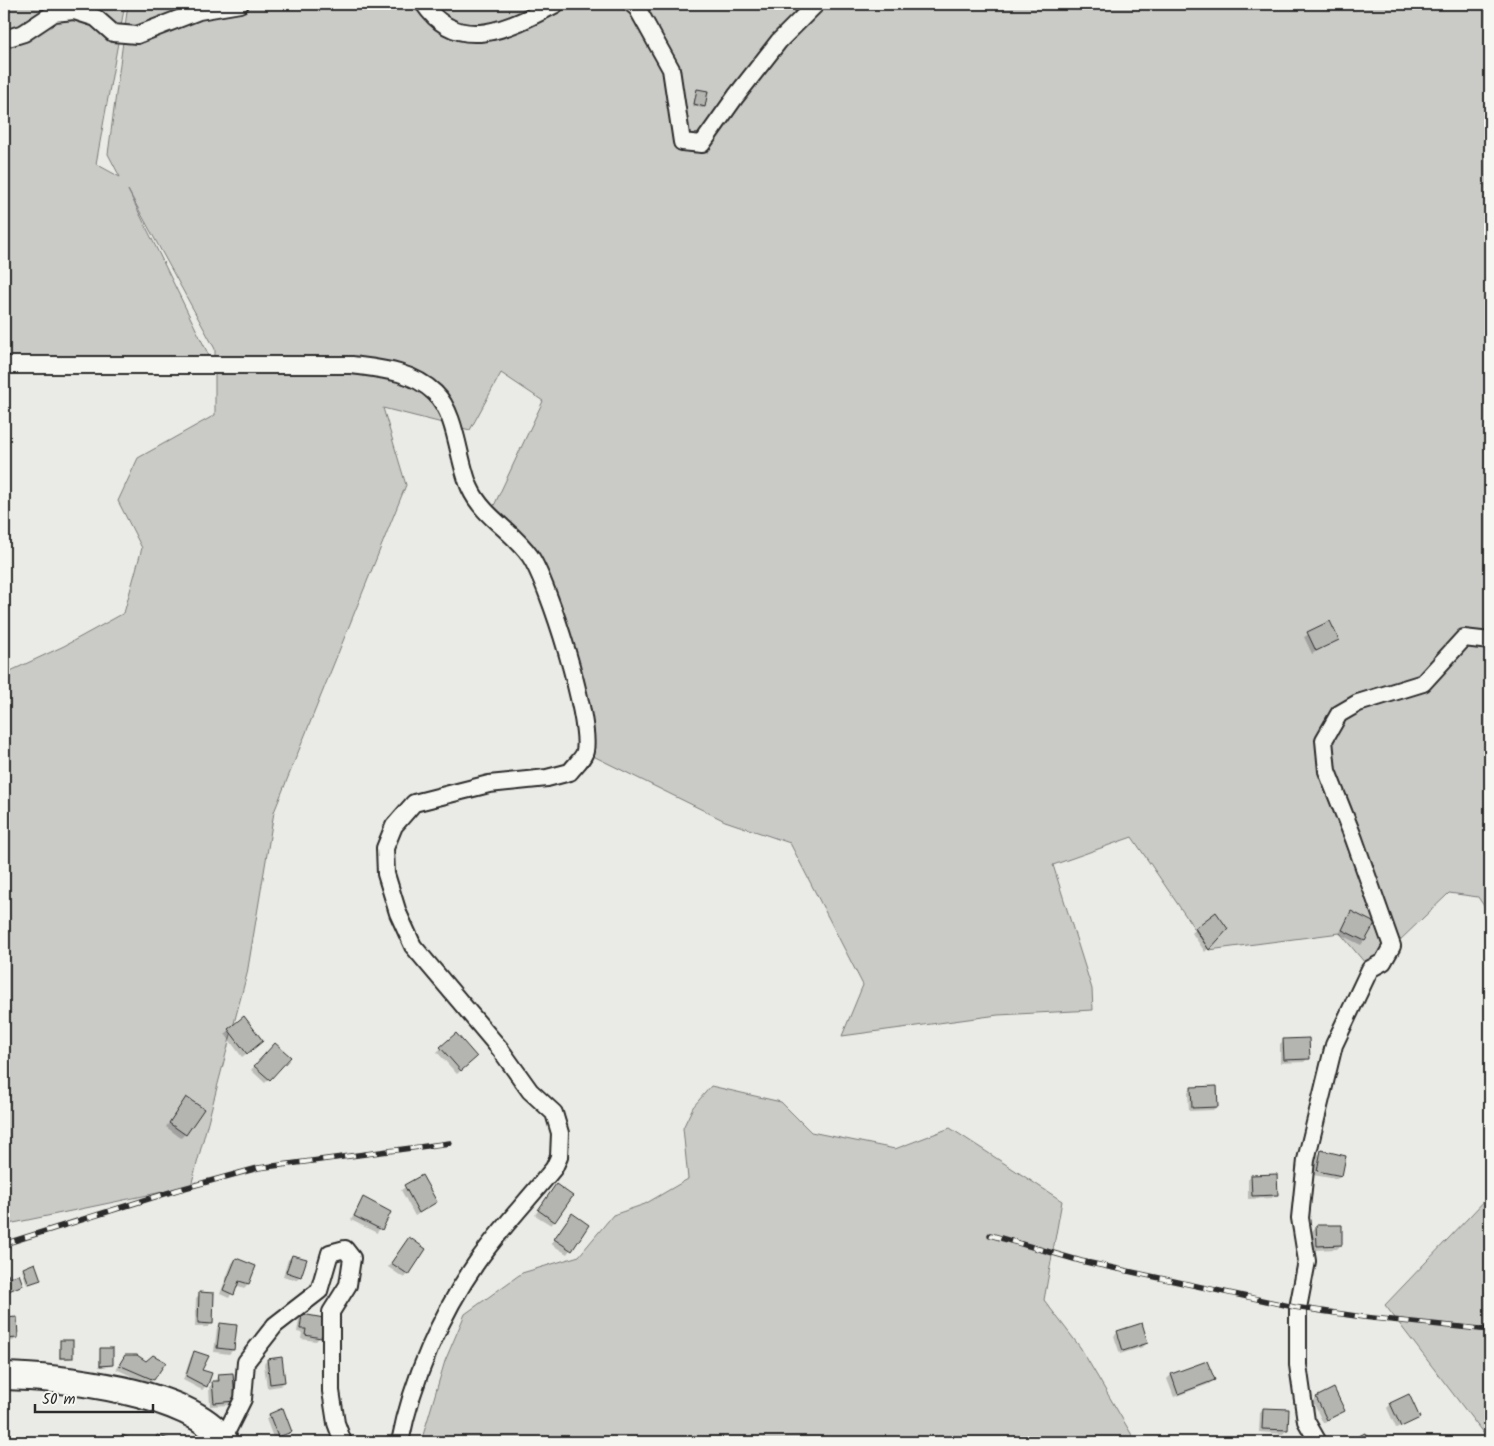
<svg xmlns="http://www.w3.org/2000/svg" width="1494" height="1446" font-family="Kalam,sans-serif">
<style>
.green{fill:#cacac7;stroke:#7a7a79}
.shadow{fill:#0003}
.building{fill:#b4b4b1;stroke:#2b2b2b}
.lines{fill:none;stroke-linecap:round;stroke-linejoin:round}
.minor-casing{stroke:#2b2b2b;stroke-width:20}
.trunk-casing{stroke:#2b2b2b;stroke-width:30}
.minor{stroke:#f6f6f2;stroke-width:16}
.trunk{stroke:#f6f6f2;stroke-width:26}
.rail-casing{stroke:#2b2b2b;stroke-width:5.5}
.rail{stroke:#f6f6f2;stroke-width:4;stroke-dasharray:11;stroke-linecap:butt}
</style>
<rect width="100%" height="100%" fill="#eaeae6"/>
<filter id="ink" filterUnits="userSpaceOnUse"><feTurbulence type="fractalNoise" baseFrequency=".02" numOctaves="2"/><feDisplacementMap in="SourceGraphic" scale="10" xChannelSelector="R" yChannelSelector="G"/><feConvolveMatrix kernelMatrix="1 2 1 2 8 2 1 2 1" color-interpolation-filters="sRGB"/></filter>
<g filter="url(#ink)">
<g class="green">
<polygon points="4,4 125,4 96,164 120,177 108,154 128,4 1490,4 1490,915 1478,897 1449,893 1370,969 1340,933 1209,950 1132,837 1053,865 1092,989 1093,1010 998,1015 842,1036 863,985 790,843 725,821 585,752 581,687 529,556 491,512 543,401 501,373 470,430 383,408 406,485 274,812 247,974 191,1186 4,1225 4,674 64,646 124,613 142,548 118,501 138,458 215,415 215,349 128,190 213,364 4,365"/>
<polygon points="711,1086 781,1102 811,1132 895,1149 950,1128 1062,1201 1044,1300 1080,1347 1136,1442 421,1442 445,1361 465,1314 522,1273 579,1256 613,1215 645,1204 688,1179 683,1128 693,1107"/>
<polygon points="1490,1195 1490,1442 1385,1305"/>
</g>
<g class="shadow">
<polygon points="697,90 704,106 703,108 693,106"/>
<polygon points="1490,568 1490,589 1485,589 1488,571"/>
<polygon points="1329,622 1338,639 1312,654 1304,637"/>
<polygon points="1351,913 1364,941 1361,945 1339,934"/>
<polygon points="1196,929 1226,929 1205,952 1192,933"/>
<polygon points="244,1018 258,1045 242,1057 225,1034"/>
<polygon points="456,1035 475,1057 457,1074 437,1052"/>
<polygon points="1284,1040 1308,1058 1304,1062 1280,1063 1280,1044"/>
<polygon points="275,1044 289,1057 265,1083 251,1070"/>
<polygon points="1192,1088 1217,1106 1213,1110 1189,1111 1188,1092"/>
<polygon points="183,1102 185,1134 181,1138 166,1127"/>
<polygon points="1321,1152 1341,1175 1337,1179 1313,1175 1317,1156"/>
<polygon points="1251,1176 1276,1194 1272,1198 1248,1199 1248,1180"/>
<polygon points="421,1177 436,1202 415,1216 401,1190"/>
<polygon points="552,1190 555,1221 551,1225 535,1215"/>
<polygon points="363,1199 389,1212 377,1233 351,1220"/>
<polygon points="568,1219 587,1226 567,1254 551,1244"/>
<polygon points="1316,1227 1341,1245 1337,1249 1313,1250 1312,1231"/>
<polygon points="405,1243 408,1274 404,1278 388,1267"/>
<polygon points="292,1256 300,1276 296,1280 283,1276 288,1260"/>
<polygon points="236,1259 248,1284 244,1288 236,1285 229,1298 220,1294 232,1263"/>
<polygon points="34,1265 40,1280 27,1285 22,1270"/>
<polygon points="7,1275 9,1280 22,1284 4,1294 4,1277"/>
<polygon points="200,1294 212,1323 208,1327 195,1327 196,1298"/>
<polygon points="302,1316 320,1337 316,1341 301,1339 302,1333 297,1332 299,1320"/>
<polygon points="16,1319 17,1338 13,1341 4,1342 4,1320"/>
<polygon points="220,1324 233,1350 229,1354 214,1352 217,1328"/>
<polygon points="1118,1332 1147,1343 1143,1347 1120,1354 1114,1336"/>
<polygon points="60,1342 72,1357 70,1359 59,1359"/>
<polygon points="100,1349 112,1365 110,1366 99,1367"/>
<polygon points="195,1353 206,1386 202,1390 183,1380 191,1357"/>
<polygon points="125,1356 153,1380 149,1384 116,1369"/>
<polygon points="267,1360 284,1382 280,1386 267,1388 264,1364"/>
<polygon points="1206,1362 1213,1380 1209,1384 1174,1397 1167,1379 1171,1375"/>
<polygon points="219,1376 234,1401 230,1405 210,1406 209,1387 215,1382"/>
<polygon points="1316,1398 1344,1411 1323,1423 1313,1402"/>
<polygon points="1391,1404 1418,1418 1396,1428 1387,1408"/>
<polygon points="1264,1409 1287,1430 1283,1434 1259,1432 1260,1413"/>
<polygon points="269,1415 291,1431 274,1440 266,1419"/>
</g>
<g class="building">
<polygon points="697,89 708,91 705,107 694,104"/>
<polygon points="1330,621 1339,640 1316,651 1307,632"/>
<polygon points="1351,911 1375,923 1365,941 1342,930"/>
<polygon points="1216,912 1228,929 1209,950 1195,928"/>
<polygon points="244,1016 263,1041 247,1054 228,1029"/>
<polygon points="456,1033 477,1057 461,1071 440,1047"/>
<polygon points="1309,1038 1310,1059 1284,1060 1283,1039"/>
<polygon points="275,1043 291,1057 270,1080 254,1066"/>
<polygon points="1217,1086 1218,1107 1192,1108 1191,1087"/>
<polygon points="186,1097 204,1109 186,1135 169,1123"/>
<polygon points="1321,1150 1346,1156 1342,1176 1317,1171"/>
<polygon points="1277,1174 1278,1195 1252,1196 1251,1175"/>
<polygon points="422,1175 437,1202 419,1213 404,1185"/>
<polygon points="556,1184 573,1196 555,1222 538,1210"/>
<polygon points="363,1197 391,1212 382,1230 354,1216"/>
<polygon points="572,1213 589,1225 572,1251 554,1239"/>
<polygon points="1316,1225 1342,1225 1342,1245 1317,1246"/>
<polygon points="409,1237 426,1249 409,1275 391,1263"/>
<polygon points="292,1255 307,1259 301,1277 286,1272"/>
<polygon points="236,1258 256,1266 249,1284 239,1281 234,1295 223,1290"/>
<polygon points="35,1263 41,1280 29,1284 23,1268"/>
<polygon points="8,1274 9,1278 19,1274 23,1285 4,1293 4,1275"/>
<polygon points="199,1292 214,1293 213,1324 198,1323"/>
<polygon points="302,1314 324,1318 321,1338 305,1335 306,1329 300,1329"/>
<polygon points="17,1317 18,1338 4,1339 4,1318"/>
<polygon points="220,1323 237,1325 234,1350 217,1348"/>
<polygon points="1142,1323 1148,1343 1123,1351 1117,1331"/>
<rect x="60" y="1340" width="13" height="18"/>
<polygon points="100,1348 113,1348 113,1365 100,1366"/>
<polygon points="194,1351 209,1356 202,1370 212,1373 207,1387 186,1376"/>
<polygon points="125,1355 137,1355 146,1361 153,1355 166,1362 154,1380 119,1365"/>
<polygon points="282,1357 285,1382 270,1384 267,1359"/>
<polygon points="1207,1361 1215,1380 1178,1394 1171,1374"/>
<polygon points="233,1373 235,1401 214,1403 212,1381 219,1381 218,1374"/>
<polygon points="1334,1388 1345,1411 1327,1420 1316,1397"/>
<polygon points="1409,1394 1420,1418 1401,1427 1390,1403"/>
<polygon points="283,1408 292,1432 278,1437 269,1414"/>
<polygon points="1263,1408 1289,1409 1288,1430 1262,1429"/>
<polygon points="1365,1433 1369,1442 1346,1442"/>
<polygon points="122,1435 139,1442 120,1442"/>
<polygon points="157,1435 174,1441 174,1442 154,1442"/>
</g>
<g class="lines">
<defs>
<g id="minor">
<path d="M424 4C459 56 512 27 556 4"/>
<polyline points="632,4 637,8 671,69 682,142 702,144 736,96 779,41 816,4"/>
<polyline points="4,36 8,38 24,33 54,13 74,11 96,18 113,33 137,35 199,11 240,4"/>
<path d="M4 365H352C382 369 412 371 435 393 457 414 458 462 470 488 483 517 513 531 530 556 549 584 591 718 585 751 584 758 574 766 570 772L547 778 489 784 414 803 394 826 385 848 386 874 398 913 413 946 500 1049 530 1091 554 1113 560 1133 559 1157 554 1168C529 1199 500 1229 477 1262 441 1314 412 1380 400 1442"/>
<polyline points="223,1439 243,1399 246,1362 275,1325 319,1291 330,1253 345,1249 352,1258 348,1285 331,1312 331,1391 336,1423 343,1442"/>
<polyline points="1318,1442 1306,1421 1298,1365 1298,1308 1307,1261 1300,1218 1306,1160 1334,1045 1370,969 1383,962 1392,946 1354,839 1327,771 1324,740 1339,714 1358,703 1423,683 1464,638 1490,641"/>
</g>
<path id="trunk" d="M4 1376C59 1377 193 1391 225 1442"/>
</defs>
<use href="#minor" class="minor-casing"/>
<use href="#trunk" class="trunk-casing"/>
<use href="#minor" class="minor"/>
<use href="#trunk" class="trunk"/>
<defs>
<g id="rail">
<polyline points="990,1235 1081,1261 1294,1307 1363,1317 1490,1330"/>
<polyline points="4,1244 177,1190 258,1168 450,1143"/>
</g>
</defs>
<use href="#rail" class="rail-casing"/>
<use href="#rail" class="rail"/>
</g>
</g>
<rect width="1494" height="1446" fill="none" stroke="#f6f6f2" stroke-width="20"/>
<rect x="10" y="10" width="1474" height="1426" fill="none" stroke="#2b2b2b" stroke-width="2" filter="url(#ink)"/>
<path d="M35 1404v8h118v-8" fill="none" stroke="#2b2b2b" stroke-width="2.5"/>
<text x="42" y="1404" font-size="15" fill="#2b2b2b" stroke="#f6f6f2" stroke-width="4" paint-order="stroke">50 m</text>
</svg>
